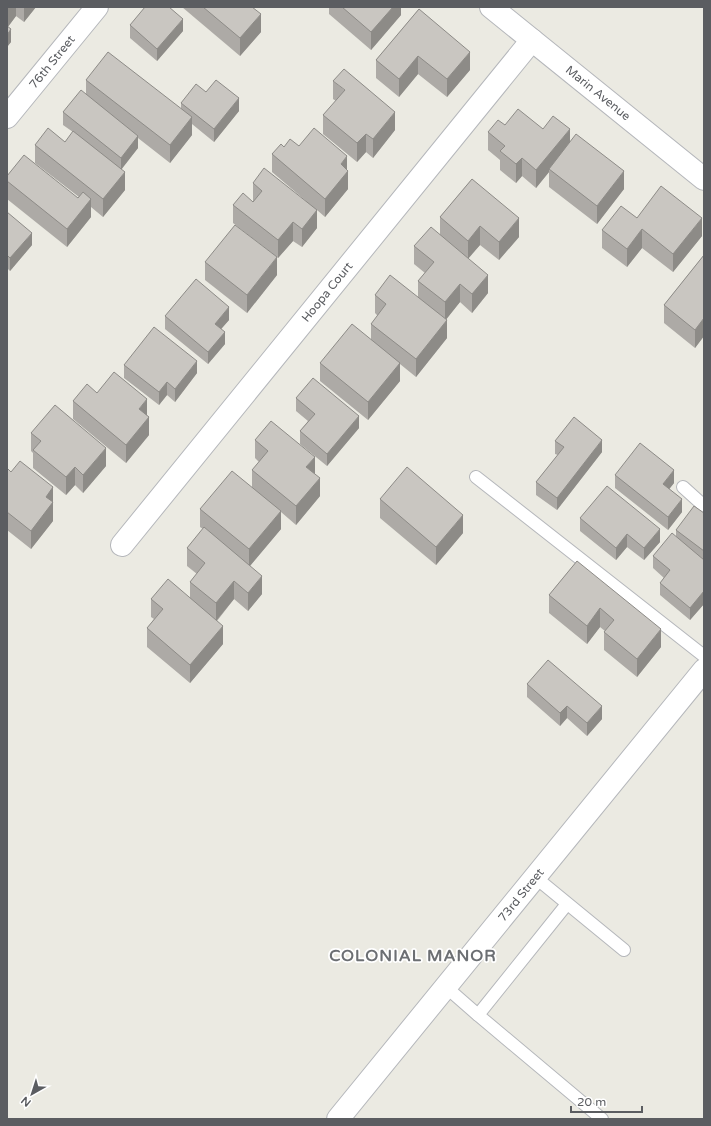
<svg xmlns="http://www.w3.org/2000/svg" width="711" height="1126" font-family="'Varela Round',sans-serif">
<style>
.lines{fill:none;stroke-linecap:round;stroke-linejoin:round}
.service-casing{stroke:#b5b7bb;stroke-width:14}
.minor-casing{stroke:#b5b7bb;stroke-width:24}
.service{stroke:#fff;stroke-width:12}
.minor{stroke:#fff;stroke-width:22}
.wall{fill:#adaaa6}
.shaded-wall{fill:#8d8b87}
.building{fill:#c9c6c1;stroke:#8d8b87}
.labels{text-anchor:middle;stroke-width:3.5;stroke-linejoin:round;paint-order:stroke}
.street-label{font-size:12px;fill:#5b5d61;stroke:#fff}
.district-label{font-size:16px;font-weight:bold;letter-spacing:1px;fill:#6c6f73;stroke:#fff}
</style>
<rect width="100%" height="100%" fill="#ebeae2"/>
<g class="lines">
<defs>
<g id="service">
<polyline points="476,477 704,656"/>
<polyline points="683,487 704,506"/>
<polyline points="535,877 624,950"/>
<polyline points="567,904 478,1015 602,1119"/>
<polyline points="446,987 478,1015"/>
</g>
<g id="minor">
<polyline points="491,7 704,179"/>
<polyline points="7,117 97,7"/>
<polyline points="122,545 532,40"/>
<polyline points="338,1119 704,670"/>
</g>
</defs>
<use href="#service" class="service-casing"/>
<use href="#minor" class="minor-casing"/>
<use href="#service" class="service"/>
<use href="#minor" class="minor"/>
</g>
<g class="wall">
<polygon points="7,7 36,7 24,22 16,16 8,27 11,42 7,47"/>
<polygon points="182,7 252,7 261,32 240,56"/>
<polygon points="329,7 401,7 401,15 371,50 329,14"/>
<polygon points="419,9 470,70 447,97 418,74 399,97 376,78 376,60"/>
<polygon points="130,25 183,31 157,61 130,38"/>
<polygon points="86,80 181,109 181,103 206,92 239,111 214,142 192,124 192,135 170,163 138,138 138,148 121,169 125,190 103,217 91,207 91,217 67,247 7,199 7,176 78,198 79,197 35,163 35,145 65,142 73,132 63,125 63,112 86,95"/>
<polygon points="333,81 395,130 373,158 366,152 357,162 323,134 323,115 336,101 333,99"/>
<polygon points="543,129 570,143 624,189 597,224 549,187 549,172 536,188 522,176 516,183 500,170 500,160 488,150 488,132"/>
<polygon points="299,146 347,170 348,189 325,217 317,210 317,228 302,247 293,241 278,258 233,223 233,205 253,201 253,183 306,201 272,172 272,154 284,147"/>
<polygon points="472,179 519,237 499,260 480,245 468,258 488,293 472,313 460,302 446,319 447,338 416,377 400,364 400,381 368,420 320,381 320,363 371,340 371,324 378,316 375,313 375,295 418,298 418,281 425,273 414,264 414,246 440,234 440,217"/>
<polygon points="7,212 32,245 10,271 7,268"/>
<polygon points="637,218 702,236 673,272 642,248 627,267 602,248 602,230"/>
<polygon points="704,255 704,336 695,348 664,323 664,305"/>
<polygon points="205,262 277,275 247,313 205,280"/>
<polygon points="165,316 229,320 221,329 225,344 208,364 165,329"/>
<polygon points="124,365 197,373 175,402 167,395 159,405 124,378"/>
<polygon points="97,393 147,415 149,435 126,463 73,419 73,401"/>
<polygon points="296,398 359,428 327,466 300,444 300,431 308,421 296,411"/>
<polygon points="31,433 106,466 83,493 75,485 66,495 33,468 33,453 31,451"/>
<polygon points="255,440 315,474 320,496 296,525 281,512 281,529 250,566 262,594 248,611 234,599 217,621 223,644 190,683 147,647 147,628 154,619 151,617 151,599 190,598 190,582 197,574 187,566 187,548 203,529 200,527 200,509 252,487 252,470 259,462 255,458"/>
<polygon points="555,441 602,452 557,510 536,495 536,482 558,455 555,454"/>
<polygon points="7,468 11,472 53,487 53,521 31,549 7,530"/>
<polygon points="615,475 674,483 669,489 682,512 668,530 615,488"/>
<polygon points="380,499 463,533 436,565 380,518"/>
<polygon points="704,513 704,604 690,620 660,595 660,583 664,578 653,568 653,556 676,536 676,530"/>
<polygon points="580,518 660,542 644,560 627,547 616,560 580,531"/>
<polygon points="577,561 661,647 637,677 604,650 604,632 605,631 600,627 587,644 549,613 549,595"/>
<polygon points="527,684 602,719 587,736 567,718 560,726 527,697"/>
</g>
<g class="shaded-wall">
<polygon points="9,7 16,7 16,16 7,28 7,9"/>
<polygon points="24,7 36,7 24,22"/>
<polygon points="393,7 401,7 401,15 371,50 371,32"/>
<polygon points="261,14 261,32 240,56 240,38"/>
<polygon points="183,19 183,31 157,61 157,49"/>
<polygon points="11,29 11,42 7,47 7,35"/>
<polygon points="470,52 470,70 447,97 447,79"/>
<polygon points="418,56 418,74 399,97 399,79"/>
<polygon points="239,98 239,111 214,142 214,129"/>
<polygon points="395,112 395,130 373,158 373,139"/>
<polygon points="192,117 192,135 170,163 170,145"/>
<polygon points="570,129 570,148 549,169 549,172 536,188 536,170"/>
<polygon points="366,134 366,152 357,162 357,143"/>
<polygon points="138,136 138,148 121,170 121,158"/>
<polygon points="347,156 347,172 348,171 348,189 325,217 325,199 341,164"/>
<polygon points="522,158 522,176 516,183 516,164"/>
<polygon points="624,171 624,189 597,224 597,206"/>
<polygon points="125,172 125,190 103,217 103,199"/>
<polygon points="91,199 91,217 67,247 67,229"/>
<polygon points="317,210 317,228 302,247 302,229"/>
<polygon points="519,218 519,237 499,260 499,242"/>
<polygon points="702,218 702,236 673,272 673,254"/>
<polygon points="293,222 293,241 278,258 278,240"/>
<polygon points="480,226 480,245 468,259 468,241"/>
<polygon points="642,229 642,248 627,267 627,249"/>
<polygon points="32,233 32,245 10,271 10,258"/>
<polygon points="277,257 277,275 247,313 247,295"/>
<polygon points="488,275 488,293 472,313 472,294"/>
<polygon points="460,284 460,302 445,321 445,302"/>
<polygon points="229,307 229,320 215,336 215,324"/>
<polygon points="704,318 704,336 695,348 695,330"/>
<polygon points="447,320 447,338 416,377 416,359"/>
<polygon points="225,332 225,344 208,364 208,352"/>
<polygon points="197,361 197,373 175,402 175,389"/>
<polygon points="400,363 400,381 368,420 368,402"/>
<polygon points="167,382 167,395 159,405 159,392"/>
<polygon points="147,399 147,417 139,409"/>
<polygon points="359,416 359,428 327,466 327,454"/>
<polygon points="149,417 149,435 126,463 126,445"/>
<polygon points="602,440 602,452 557,510 557,498"/>
<polygon points="106,448 106,466 83,493 83,475"/>
<polygon points="315,457 315,475 306,467"/>
<polygon points="75,467 75,485 66,495 66,477"/>
<polygon points="674,470 674,483 663,497 663,484"/>
<polygon points="320,478 320,496 296,525 296,506"/>
<polygon points="53,487 53,521 31,549 31,531 46,497"/>
<polygon points="682,499 682,512 668,530 668,517"/>
<polygon points="281,511 281,529 249,567 249,549"/>
<polygon points="463,515 463,533 436,565 436,547"/>
<polygon points="660,529 660,542 644,560 644,548"/>
<polygon points="627,534 627,547 616,560 616,548"/>
<polygon points="262,576 262,594 248,611 248,593"/>
<polygon points="234,581 234,599 216,621 216,603"/>
<polygon points="704,591 704,604 690,620 690,608"/>
<polygon points="600,608 600,627 587,644 587,626"/>
<polygon points="223,626 223,644 190,683 190,665"/>
<polygon points="661,629 661,647 637,677 637,659"/>
<polygon points="567,706 567,718 560,726 560,713"/>
<polygon points="602,706 602,719 587,736 587,723"/>
</g>
<g class="building">
<polygon points="145,7 169,7 183,19 157,49 130,25"/>
<polygon points="203,7 252,7 261,14 240,38"/>
<polygon points="342,7 393,7 371,32"/>
<polygon points="419,9 470,52 447,79 418,56 399,79 376,60"/>
<polygon points="7,26 11,29 7,35"/>
<polygon points="108,52 192,117 170,145 86,80"/>
<polygon points="344,69 395,112 373,139 366,134 357,143 323,115 345,90 333,81"/>
<polygon points="216,80 239,98 214,129 181,103 196,84 206,92"/>
<polygon points="81,90 138,136 121,158 63,112"/>
<polygon points="518,109 543,129 553,116 570,129 536,170 522,158 516,164 500,151 505,146 488,132 498,120 505,125"/>
<polygon points="48,128 65,142 73,131 125,172 103,199 35,145"/>
<polygon points="314,128 347,156 341,164 348,171 325,199 272,154 281,144 284,147 290,139 299,146"/>
<polygon points="576,134 624,171 597,206 549,169"/>
<polygon points="24,155 78,198 83,192 91,199 67,229 7,181 7,176"/>
<polygon points="264,168 317,210 302,229 293,222 278,240 233,205 243,193 253,202 262,191 253,183"/>
<polygon points="472,179 519,218 499,242 480,226 468,241 440,217"/>
<polygon points="661,186 702,218 673,254 642,229 627,249 602,230 621,206 637,218"/>
<polygon points="7,212 32,233 10,258 7,255"/>
<polygon points="235,225 277,257 247,295 205,262"/>
<polygon points="431,227 488,275 472,294 460,284 445,302 418,281 434,262 414,246"/>
<polygon points="704,255 704,318 695,330 664,305"/>
<polygon points="390,275 447,320 416,359 371,324 386,304 375,295"/>
<polygon points="196,279 229,307 215,324 225,332 208,352 165,316"/>
<polygon points="352,324 400,363 368,402 320,363"/>
<polygon points="154,327 197,361 175,389 167,382 159,392 124,365"/>
<polygon points="114,372 147,399 139,409 149,417 126,445 73,401 87,384 97,393"/>
<polygon points="313,378 359,416 327,454 300,431 315,414 296,398"/>
<polygon points="55,405 106,448 83,475 75,467 66,477 33,450 41,441 31,433"/>
<polygon points="574,417 602,440 557,498 536,482 564,447 555,441"/>
<polygon points="271,421 315,457 306,467 320,478 296,506 252,470 268,451 255,440"/>
<polygon points="640,443 674,470 663,484 682,499 668,517 615,475"/>
<polygon points="20,461 53,487 46,497 53,502 31,531 7,512 7,468 11,472"/>
<polygon points="407,467 463,515 436,547 380,499"/>
<polygon points="232,471 281,511 249,549 200,509"/>
<polygon points="607,486 660,529 644,548 627,534 616,548 580,518"/>
<polygon points="694,506 704,513 704,551 676,530"/>
<polygon points="204,527 262,576 248,593 234,581 216,603 190,582 205,563 187,548"/>
<polygon points="672,533 704,560 704,591 690,608 660,583 670,570 653,556"/>
<polygon points="577,561 661,629 637,659 604,632 614,620 600,608 587,626 549,595"/>
<polygon points="168,579 223,626 190,665 147,628 163,609 151,599"/>
<polygon points="548,660 602,706 587,723 567,706 560,713 527,684"/>
</g>
<g class="labels">
<g class="street-label">
<text transform="translate(52 62) rotate(-51)" y="4">76th Street</text>
<text transform="translate(598 93) rotate(39)" y="4">Marin Avenue</text>
<text transform="translate(327 292) rotate(-51)" y="4">Hoopa Court</text>
<text transform="translate(521 895) rotate(-51)" y="4">73rd Street</text>
</g>
<g class="district-label">
<text x="413" y="961">COLONIAL MANOR</text>
</g>
</g>
<rect width="711" height="1126" fill="none" stroke="#5b5d61" stroke-width="16"/>
<g transform="translate(32 1094) rotate(219)" stroke="#ffffff" stroke-width="3" paint-order="stroke">
<path d="M0-3L7 15L0 10L-7 15Z" fill="#5b5d61"/>
<text y="-6" font-size="11" font-weight="bold" text-anchor="middle" fill="#5b5d61">N</text>
</g>
<path d="M571 1106v6h71v-6" fill="none" stroke="#5b5d61" stroke-width="2"/>
<text x="577" y="1106" font-size="12" fill="#5b5d61" stroke="#ffffff" stroke-width="3" paint-order="stroke">20 m</text>
</svg>
